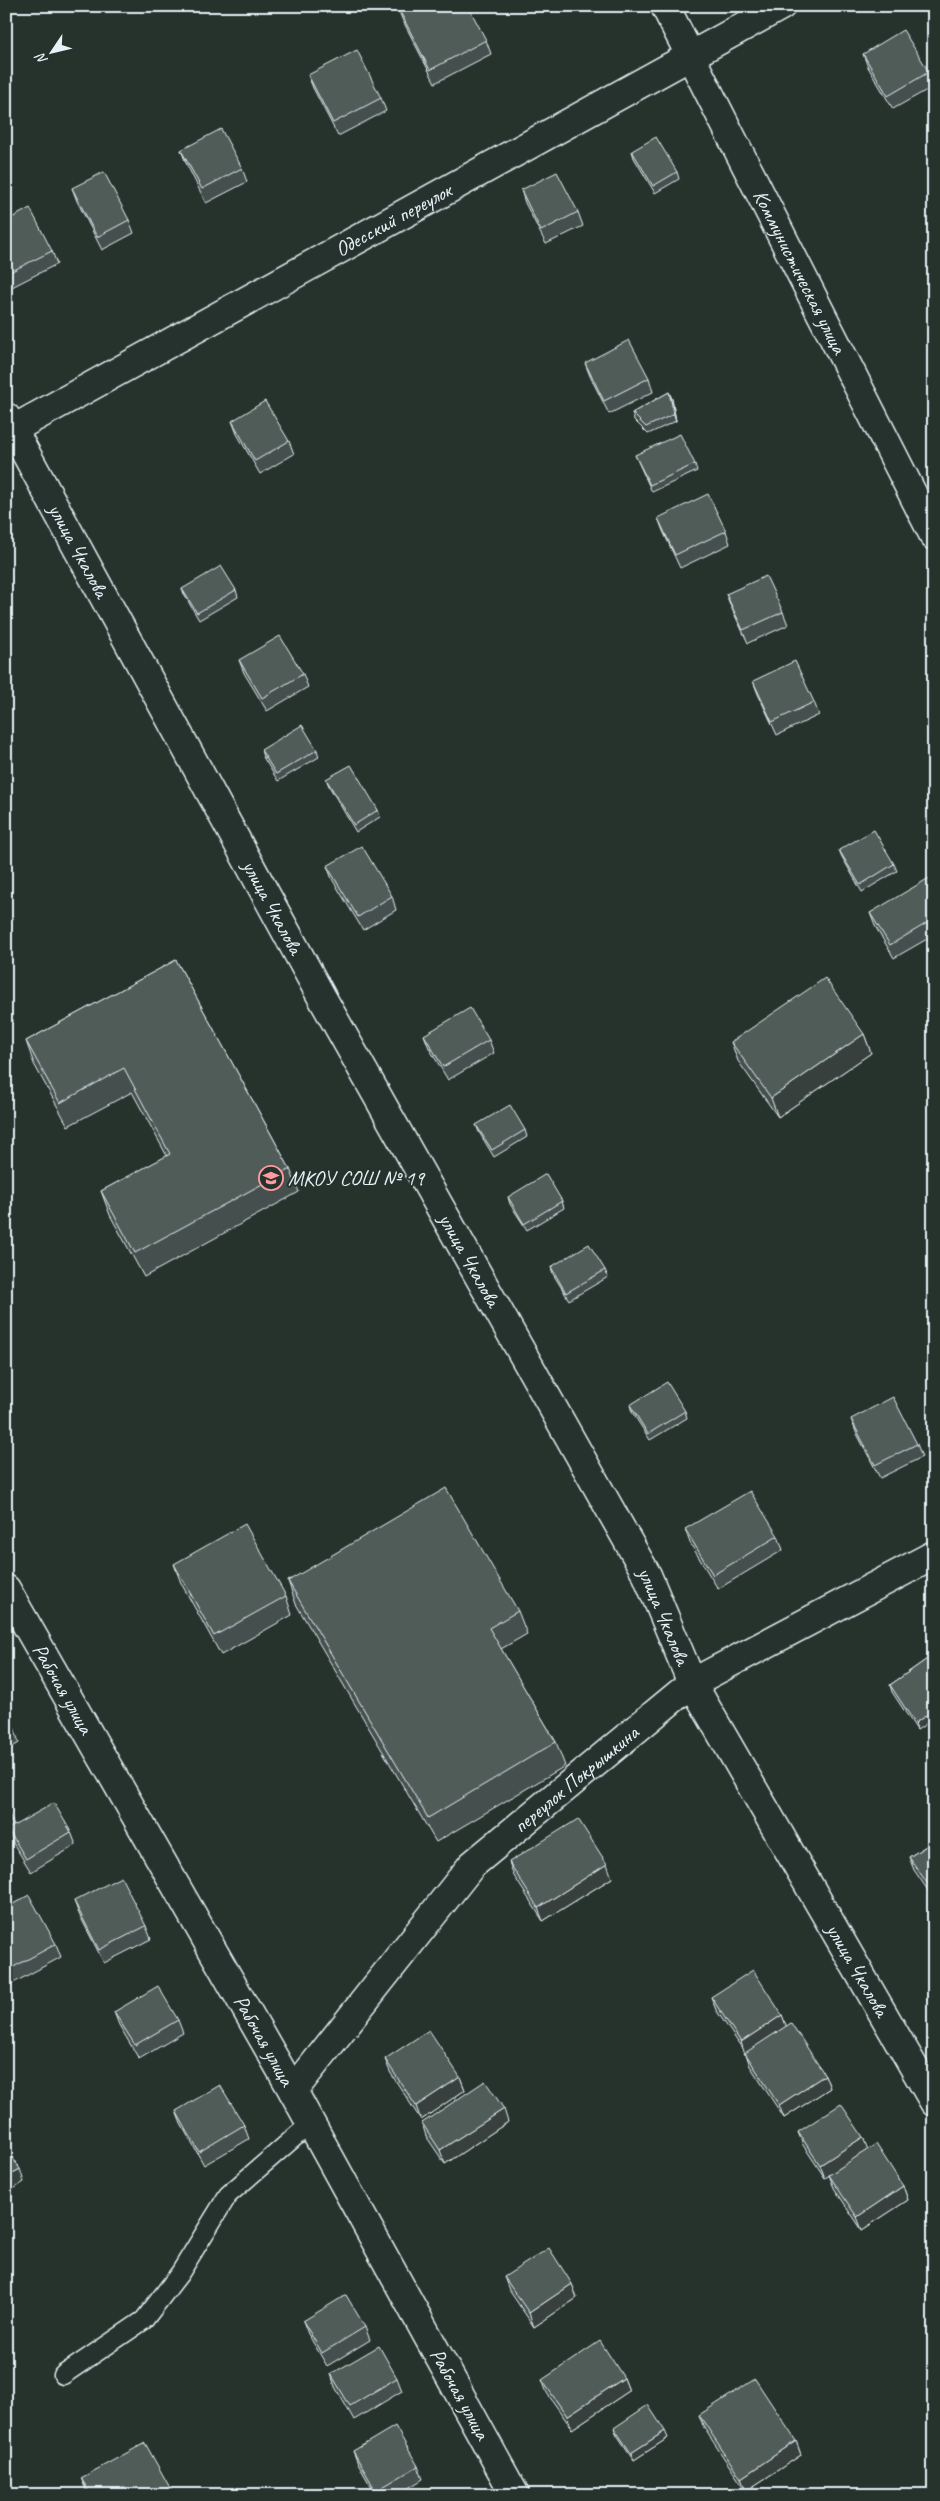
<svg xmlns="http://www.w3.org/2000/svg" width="940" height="2501" font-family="Caveat,sans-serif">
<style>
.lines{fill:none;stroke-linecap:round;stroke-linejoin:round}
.service-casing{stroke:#e8f1f8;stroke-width:21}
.minor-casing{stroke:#e8f1f8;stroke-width:31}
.tertiary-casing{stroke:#e8f1f8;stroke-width:31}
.service{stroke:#26332d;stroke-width:18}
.minor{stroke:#26332d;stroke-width:28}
.tertiary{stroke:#26332d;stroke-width:28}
.wall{fill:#454f4d;stroke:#e8f1f8}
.shaded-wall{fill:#38403e;stroke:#e8f1f8}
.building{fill:#505c59;stroke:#e8f1f8}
.labels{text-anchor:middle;stroke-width:4;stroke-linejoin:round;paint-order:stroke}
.street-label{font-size:21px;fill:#e8f1f8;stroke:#26332d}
.poi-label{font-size:21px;fill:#e8f1f8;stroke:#26332d;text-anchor:start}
</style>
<rect width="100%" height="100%" fill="#26332d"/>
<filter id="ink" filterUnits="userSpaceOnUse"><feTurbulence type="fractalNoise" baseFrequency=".02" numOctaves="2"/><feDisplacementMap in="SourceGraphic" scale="10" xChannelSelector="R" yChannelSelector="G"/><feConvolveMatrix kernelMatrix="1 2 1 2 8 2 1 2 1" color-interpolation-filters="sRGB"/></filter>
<g filter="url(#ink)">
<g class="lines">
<defs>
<polyline id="service" points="63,2375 144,2320 180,2273 228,2195 311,2123"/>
<g id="minor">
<path id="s1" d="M6 417 320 994 647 1575 692 1683 934 2102"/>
<path id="s2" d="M6 433 781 6"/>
<path id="s3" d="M6 1589 293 2091"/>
</g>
<g id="tertiary">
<path id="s4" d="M665 6 934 536"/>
<path id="s5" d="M515 2495 293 2091 472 1865 692 1683 934 1555"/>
</g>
</defs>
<use href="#service" class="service-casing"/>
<use href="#minor" class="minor-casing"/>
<use href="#tertiary" class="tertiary-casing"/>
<use href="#service" class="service"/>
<use href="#minor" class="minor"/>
<use href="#tertiary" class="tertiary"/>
</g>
<g class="wall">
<polygon points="397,6 486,40 491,54 435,83 402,19"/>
<polygon points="863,54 929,72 934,86 893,109 868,67"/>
<polygon points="308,75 381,98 386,111 338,136 313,88"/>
<polygon points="181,150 242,168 247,182 206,203 186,163"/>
<polygon points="632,151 677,172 679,179 655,193 634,158"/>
<polygon points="72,188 129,220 134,233 102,250 77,201"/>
<polygon points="521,190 578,212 583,226 546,244 525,203"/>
<polygon points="6,221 52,251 57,264 6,290"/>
<polygon points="585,363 649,378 653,392 609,414 590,376"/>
<polygon points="669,392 672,399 676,421 648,434 634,420 632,413"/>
<polygon points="232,421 289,441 294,454 260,474 237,434"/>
<polygon points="635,455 695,464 697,471 652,492"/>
<polygon points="658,518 726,531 730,544 680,568 663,531"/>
<polygon points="182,589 236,590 238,597 199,620 185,596"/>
<polygon points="726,594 783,612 788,625 748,643 731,607"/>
<polygon points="239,660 303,674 308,687 267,711 244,673"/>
<polygon points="753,681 814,702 819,715 777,735 758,694"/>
<polygon points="261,750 317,750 319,757 278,781 263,757"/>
<polygon points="326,779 378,810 380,817 356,832 329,786"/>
<polygon points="839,850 894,864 897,871 862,892 842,857"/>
<polygon points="327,866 392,896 396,910 363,930 332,879"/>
<polygon points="934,886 934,935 894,958 875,926 870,913"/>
<polygon points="176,960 290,1169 299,1192 144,1277 110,1215 101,1191 167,1156 132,1092 68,1126 34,1064 26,1041"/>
<polygon points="864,1034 871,1053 778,1117 738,1061 731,1042"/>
<polygon points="424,1035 489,1040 494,1053 448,1080 429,1048"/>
<polygon points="476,1125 525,1130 527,1137 494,1157 479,1132"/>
<polygon points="508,1197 562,1201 564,1208 527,1230 510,1204"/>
<polygon points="551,1267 605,1270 608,1277 569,1300 553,1274"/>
<polygon points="630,1405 685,1411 687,1418 650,1440 632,1412"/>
<polygon points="851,1419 917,1444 922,1457 880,1478 856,1432"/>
<polygon points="685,1529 778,1536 783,1550 718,1589 690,1543"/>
<polygon points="174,1564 286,1596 292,1615 221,1655 181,1583"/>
<polygon points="288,1581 518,1611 527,1634 501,1649 556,1742 565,1766 436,1842 296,1604"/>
<polygon points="930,1657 917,1730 892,1692 890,1685"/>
<polygon points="6,1716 15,1730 19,1743 6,1751"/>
<polygon points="6,1808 14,1826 71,1832 76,1845 31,1872 13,1843 9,1830 6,1832"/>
<polygon points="934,1841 934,1899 914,1870 909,1857"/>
<polygon points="509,1862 612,1878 543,1921 514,1876"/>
<polygon points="74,1901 146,1926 151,1939 104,1963 79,1914"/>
<polygon points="6,1908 56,1944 61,1957 6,1987"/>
<polygon points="711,1997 782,2015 786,2026 825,2075 830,2088 784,2118 750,2066 746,2054 716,2010"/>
<polygon points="114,2012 178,2020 183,2033 139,2059 119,2025"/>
<polygon points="385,2059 460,2077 465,2090 421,2120 390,2072"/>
<polygon points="176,2111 244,2125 249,2139 204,2165 181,2124"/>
<polygon points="508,2122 445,2164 426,2136 422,2123"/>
<polygon points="798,2132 863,2137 867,2149 903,2186 908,2200 862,2230 834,2188 829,2175 825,2178 803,2145"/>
<polygon points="504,2277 577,2298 534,2327 509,2290"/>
<polygon points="303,2321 365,2327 370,2340 327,2366 308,2334"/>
<polygon points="331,2374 397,2378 402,2391 354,2420 335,2387"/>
<polygon points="624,2378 629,2391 572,2429 547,2393 542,2380"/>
<polygon points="699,2415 796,2441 801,2455 746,2491 704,2428"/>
<polygon points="614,2428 668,2438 634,2460 617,2435"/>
<polygon points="353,2451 418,2466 423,2479 397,2495 376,2495 358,2464"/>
<polygon points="81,2478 174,2495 88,2495"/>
</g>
<g class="shaded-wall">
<polygon points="669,392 672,399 676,421 674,414"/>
<polygon points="864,1034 871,1053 778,1117 771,1098"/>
<polygon points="934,1710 934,1719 917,1730 915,1723"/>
<polygon points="607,1864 612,1878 543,1921 538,1908"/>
<polygon points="782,2015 787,2028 745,2055 741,2042"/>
<polygon points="825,2075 830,2088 784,2118 779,2105"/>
<polygon points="460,2077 465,2090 421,2120 416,2106"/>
<polygon points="504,2109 508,2122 445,2164 440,2150"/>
<polygon points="863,2137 868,2150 825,2178 820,2165"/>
<polygon points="20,2169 24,2182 6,2194 6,2177"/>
<polygon points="903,2186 908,2200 862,2230 857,2217"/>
<polygon points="572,2284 577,2298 534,2327 529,2313"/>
<polygon points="624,2378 629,2391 572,2429 567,2416"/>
<polygon points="665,2431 668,2438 634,2460 631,2453"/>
<polygon points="796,2441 801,2455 746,2491 741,2478"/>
</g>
<g class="building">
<polygon points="397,6 468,6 486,40 430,70"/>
<polygon points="903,30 929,72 888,96 863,54"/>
<polygon points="357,50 381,98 333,123 308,75"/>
<polygon points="221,129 242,168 202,189 181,150"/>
<polygon points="656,137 677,172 653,186 632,151"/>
<polygon points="104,172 129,220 97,237 72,188"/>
<polygon points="557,172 578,212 541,231 521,190"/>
<polygon points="30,208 52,251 6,274 6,221"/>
<polygon points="629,340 649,378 604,401 585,363"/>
<polygon points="669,392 674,414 646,427 632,413"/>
<polygon points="265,401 289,441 255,461 232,421"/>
<polygon points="680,434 695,464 650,485 635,455"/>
<polygon points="708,494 726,531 675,555 658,518"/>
<polygon points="221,566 236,590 197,613 182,589"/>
<polygon points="766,576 783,612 743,630 726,594"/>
<polygon points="280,636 303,674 262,698 239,660"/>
<polygon points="795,661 814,702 772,722 753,681"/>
<polygon points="302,725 317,750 276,774 261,750"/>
<polygon points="351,765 378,810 354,825 326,779"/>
<polygon points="874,830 894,864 860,885 839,850"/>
<polygon points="362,846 392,896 358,917 327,866"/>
<polygon points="929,878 934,886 934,919 890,945 870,913"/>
<polygon points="176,960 290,1169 135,1253 101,1191 170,1154 124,1068 60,1103 26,1041"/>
<polygon points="825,978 864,1034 771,1098 731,1042"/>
<polygon points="470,1008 489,1040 443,1067 424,1035"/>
<polygon points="510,1105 525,1130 492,1150 476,1125"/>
<polygon points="546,1174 562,1201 524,1224 508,1197"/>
<polygon points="589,1244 605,1270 566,1293 551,1267"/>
<polygon points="667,1382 685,1411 648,1434 630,1405"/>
<polygon points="893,1397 917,1444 875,1465 851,1419"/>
<polygon points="446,1488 518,1611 489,1628 556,1742 428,1818 288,1581"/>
<polygon points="750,1491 778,1536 713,1575 685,1529"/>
<polygon points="245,1524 286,1596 214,1636 174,1564"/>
<polygon points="930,1657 934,1663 934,1710 915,1723 890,1685"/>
<polygon points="6,1716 15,1730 6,1735"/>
<polygon points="54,1803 71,1832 26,1859 8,1829"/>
<polygon points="6,1808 12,1821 6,1824"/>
<polygon points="578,1819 607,1864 538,1908 509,1862"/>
<polygon points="934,1841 934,1893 909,1857"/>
<polygon points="121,1877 146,1926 99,1950 74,1901"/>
<polygon points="29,1895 56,1944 6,1971 6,1908"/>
<polygon points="753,1970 782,2015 741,2042 711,1997"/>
<polygon points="158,1986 178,2020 135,2045 114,2012"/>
<polygon points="791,2023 825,2075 779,2105 745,2053"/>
<polygon points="429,2030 460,2077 416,2106 385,2059"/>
<polygon points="485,2081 504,2109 440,2150 422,2123"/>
<polygon points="220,2085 244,2125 199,2152 176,2111"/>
<polygon points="841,2104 863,2137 820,2165 798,2132"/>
<polygon points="876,2144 903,2186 857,2217 829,2175"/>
<polygon points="6,2148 20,2169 6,2177"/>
<polygon points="549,2248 572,2284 529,2313 504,2277"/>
<polygon points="346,2295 365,2327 322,2353 303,2321"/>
<polygon points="600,2341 624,2378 567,2416 542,2380"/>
<polygon points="379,2346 397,2378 350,2406 331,2374"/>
<polygon points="755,2379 796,2441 741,2478 699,2415"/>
<polygon points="648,2405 665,2431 631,2453 614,2428"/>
<polygon points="395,2426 418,2466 376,2491 353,2451"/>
<polygon points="145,2443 174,2495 91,2495 81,2478"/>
</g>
</g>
<defs>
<symbol id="school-ring" viewBox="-11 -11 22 22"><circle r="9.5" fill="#26332d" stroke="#ff9aa2" stroke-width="1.5"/><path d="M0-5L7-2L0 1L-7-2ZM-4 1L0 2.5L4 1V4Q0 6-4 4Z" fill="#ff9aa2"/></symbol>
</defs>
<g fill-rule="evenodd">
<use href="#school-ring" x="257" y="1164" width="28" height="28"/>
</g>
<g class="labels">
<g class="street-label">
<text dy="7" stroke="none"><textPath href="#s2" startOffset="442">Одесский переулок</textPath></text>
<text dy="7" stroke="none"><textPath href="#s4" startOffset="298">Коммунистическая улица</textPath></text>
<text dy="7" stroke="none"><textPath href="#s1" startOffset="152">улица Чкалова</textPath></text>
<text dy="7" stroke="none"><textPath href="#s1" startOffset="558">улица Чкалова</textPath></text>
<text dy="7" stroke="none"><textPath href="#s1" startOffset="962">улица Чкалова</textPath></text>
<text dy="7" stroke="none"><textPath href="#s1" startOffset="1368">улица Чкалова</textPath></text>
<text dy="7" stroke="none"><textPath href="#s3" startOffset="115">Рабочая улица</textPath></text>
<text dy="7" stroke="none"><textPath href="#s5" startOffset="884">переулок Покрышкина</textPath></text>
<text dy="7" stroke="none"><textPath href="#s1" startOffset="1772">улица Чкалова</textPath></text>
<text dy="7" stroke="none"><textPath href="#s3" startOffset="520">Рабочая улица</textPath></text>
<text transform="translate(460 2394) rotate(61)" y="7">Рабочая улица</text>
</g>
<g class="poi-label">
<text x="288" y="1185">МКОУ СОШ № 19</text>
</g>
</g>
<rect width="940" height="2501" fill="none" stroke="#26332d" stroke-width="25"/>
<rect x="12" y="12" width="915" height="2476" fill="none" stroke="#e8f1f8" stroke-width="2" filter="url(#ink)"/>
<g transform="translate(52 52) rotate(235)" stroke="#26332d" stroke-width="4" paint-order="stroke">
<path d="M0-4L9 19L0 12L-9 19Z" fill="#e8f1f8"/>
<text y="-8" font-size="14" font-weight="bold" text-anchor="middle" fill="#e8f1f8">N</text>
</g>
</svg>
